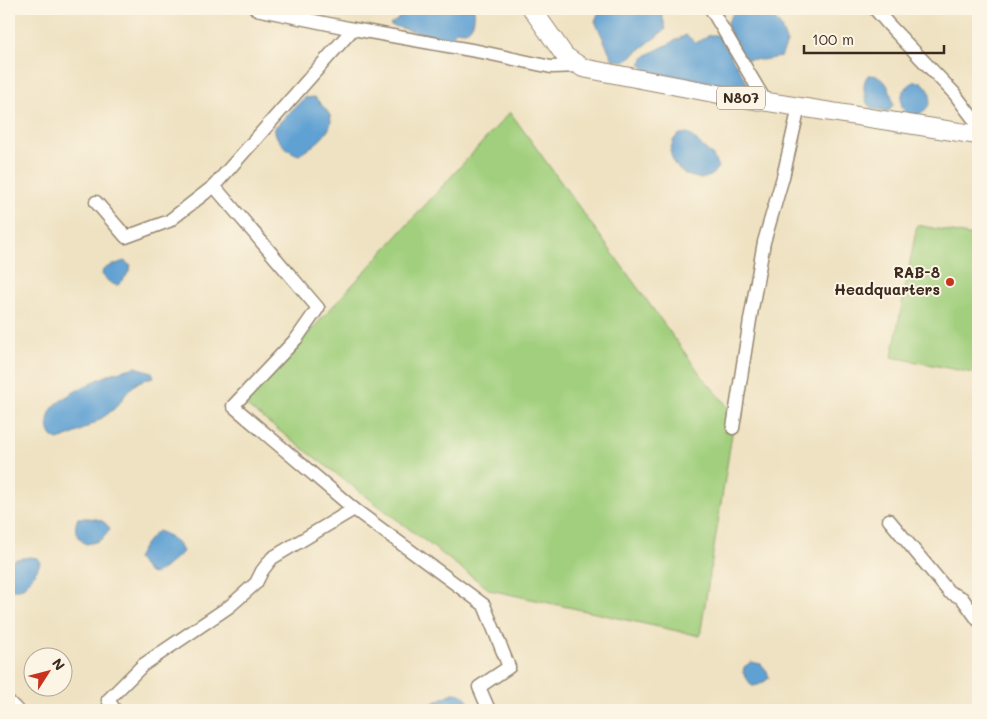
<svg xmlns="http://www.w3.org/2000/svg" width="987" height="719" font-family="Mali,sans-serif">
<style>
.green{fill:#a1cf7d;stroke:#6e7c4e}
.water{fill:#60a1d3;stroke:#4e6678}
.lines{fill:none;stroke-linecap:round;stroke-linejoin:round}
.minor-casing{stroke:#958670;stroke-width:15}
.highway-casing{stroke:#958670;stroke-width:20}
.minor{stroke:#fff;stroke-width:12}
.highway{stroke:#fff;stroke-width:18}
.poi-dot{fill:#c8321e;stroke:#fcf5e5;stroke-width:2}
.labels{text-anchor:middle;stroke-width:4;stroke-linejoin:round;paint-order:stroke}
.shield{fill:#fcf5e5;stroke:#75675a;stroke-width:1}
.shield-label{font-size:14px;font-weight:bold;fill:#3b2a1e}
.poi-label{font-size:15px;font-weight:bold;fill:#3b2a1e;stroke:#fcf5e5;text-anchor:end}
</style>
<rect width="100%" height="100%" fill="#fcf5e5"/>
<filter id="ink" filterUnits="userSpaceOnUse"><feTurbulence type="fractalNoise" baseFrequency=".02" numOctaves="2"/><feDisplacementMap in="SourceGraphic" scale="10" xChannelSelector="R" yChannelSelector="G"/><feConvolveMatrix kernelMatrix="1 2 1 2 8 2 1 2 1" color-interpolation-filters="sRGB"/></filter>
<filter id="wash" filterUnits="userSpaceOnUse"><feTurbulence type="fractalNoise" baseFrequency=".0096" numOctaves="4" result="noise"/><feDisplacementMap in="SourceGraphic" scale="20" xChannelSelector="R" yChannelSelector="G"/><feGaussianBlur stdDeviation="1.12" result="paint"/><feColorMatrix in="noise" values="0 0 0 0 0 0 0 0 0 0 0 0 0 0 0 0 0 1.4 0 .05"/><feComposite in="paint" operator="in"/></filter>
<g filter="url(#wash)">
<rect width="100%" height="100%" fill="#efe2c2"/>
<g class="green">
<polygon points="510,112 701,375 735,415 700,636 490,590 244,404"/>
<polygon points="917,225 978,237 978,374 892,357"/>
</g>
<g class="water">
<path d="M411 9H474C475 16 474 29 465 31 462 31 460 30 457 31 453 32 452 38 450 42 430 37 411 30 390 25Z"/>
<polygon points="600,9 660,9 666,29 625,61 613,60 595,21"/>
<polygon points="742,9 768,9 781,27 787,43 781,57 762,60 746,59 733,43 727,23 734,12"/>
<polygon points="686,35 696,43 709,35 718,35 751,89 667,75 650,75 640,63 647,55"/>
<path d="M868 75C871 75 874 75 877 76 888 80 892 95 893 105L889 111C870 109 867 110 864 90 864 83 864 81 868 75Z"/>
<path d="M914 82H922C925 85 928 88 929 91 937 115 901 126 901 100 902 90 906 87 914 82Z"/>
<path d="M315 97C319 103 328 110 330 116 336 132 310 148 299 155 288 152 273 139 275 127L304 98Z"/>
<polygon points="688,133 713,156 718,167 711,176 701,179 686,175 674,164 670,151 674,139 680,134"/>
<path d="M124 261 131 266C129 273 124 280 118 285 111 285 106 280 102 274L103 270 108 267Z"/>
<path d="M136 367 152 372 154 377C139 380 134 384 125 395 122 400 119 404 115 408 100 421 76 435 57 440 50 436 49 431 48 424 48 419 49 413 52 409 60 397 98 379 113 373 120 371 128 369 136 367Z"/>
<path d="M78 518C89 518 104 517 110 529 103 540 99 542 86 544 76 538 73 529 78 518Z"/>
<path d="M158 531C169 535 179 541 183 552L162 570 155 574 149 573 137 559C141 549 149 538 158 531Z"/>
<path d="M31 557 37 558 40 563C38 569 27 585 22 588 18 590 13 589 9 588V563C15 558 24 558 31 557Z"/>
<path d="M751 662 761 664 767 671 769 678C764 682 759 686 752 686L743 673 744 667Z"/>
<path d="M453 693C467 694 467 698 471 710H419Z"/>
</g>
</g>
<g filter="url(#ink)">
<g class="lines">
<defs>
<g id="minor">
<polyline points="256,9 353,29 482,52 551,67 580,66"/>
<polyline points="711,9 766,102"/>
<polyline points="875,9 889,25 954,93 975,121 978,135"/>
<polyline points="96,202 126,237 169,221 214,186 353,29"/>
<polyline points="733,428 750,320 764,242 783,177 799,107"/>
<polyline points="354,509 484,605 509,667 479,687 489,710"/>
<polyline points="889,520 949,592 962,598 978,620"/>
<polyline points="9,702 17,710"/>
<polyline points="115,710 108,700 143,665 230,606 256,583 262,571 272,558 354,509 233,406 297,338 318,308 214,186"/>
</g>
<polyline id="highway" points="532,9 565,56 583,68 729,96 978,135"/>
</defs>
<use href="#minor" class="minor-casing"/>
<use href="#highway" class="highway-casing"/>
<use href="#minor" class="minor"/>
<use href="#highway" class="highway"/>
</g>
</g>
<circle class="poi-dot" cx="950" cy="282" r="5"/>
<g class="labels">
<rect class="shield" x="717" y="86.5" width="48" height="23" rx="4"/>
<g class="shield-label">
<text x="741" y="103">N807</text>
</g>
<g class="poi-label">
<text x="940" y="278">RAB-8<tspan x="940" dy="17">Headquarters</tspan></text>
</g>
</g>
<rect width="987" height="719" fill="none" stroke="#fcf5e5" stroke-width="30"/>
<g transform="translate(48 672) rotate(54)"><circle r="24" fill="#fcf5e5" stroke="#afa495"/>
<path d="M0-4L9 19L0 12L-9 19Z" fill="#c8321e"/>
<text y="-8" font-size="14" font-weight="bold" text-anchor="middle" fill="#3b2a1e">N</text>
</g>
<path d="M804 45v8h140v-8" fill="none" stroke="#3b2a1e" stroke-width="2.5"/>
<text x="812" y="45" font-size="15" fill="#3b2a1e" stroke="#fcf5e5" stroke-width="4" paint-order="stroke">100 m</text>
</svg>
